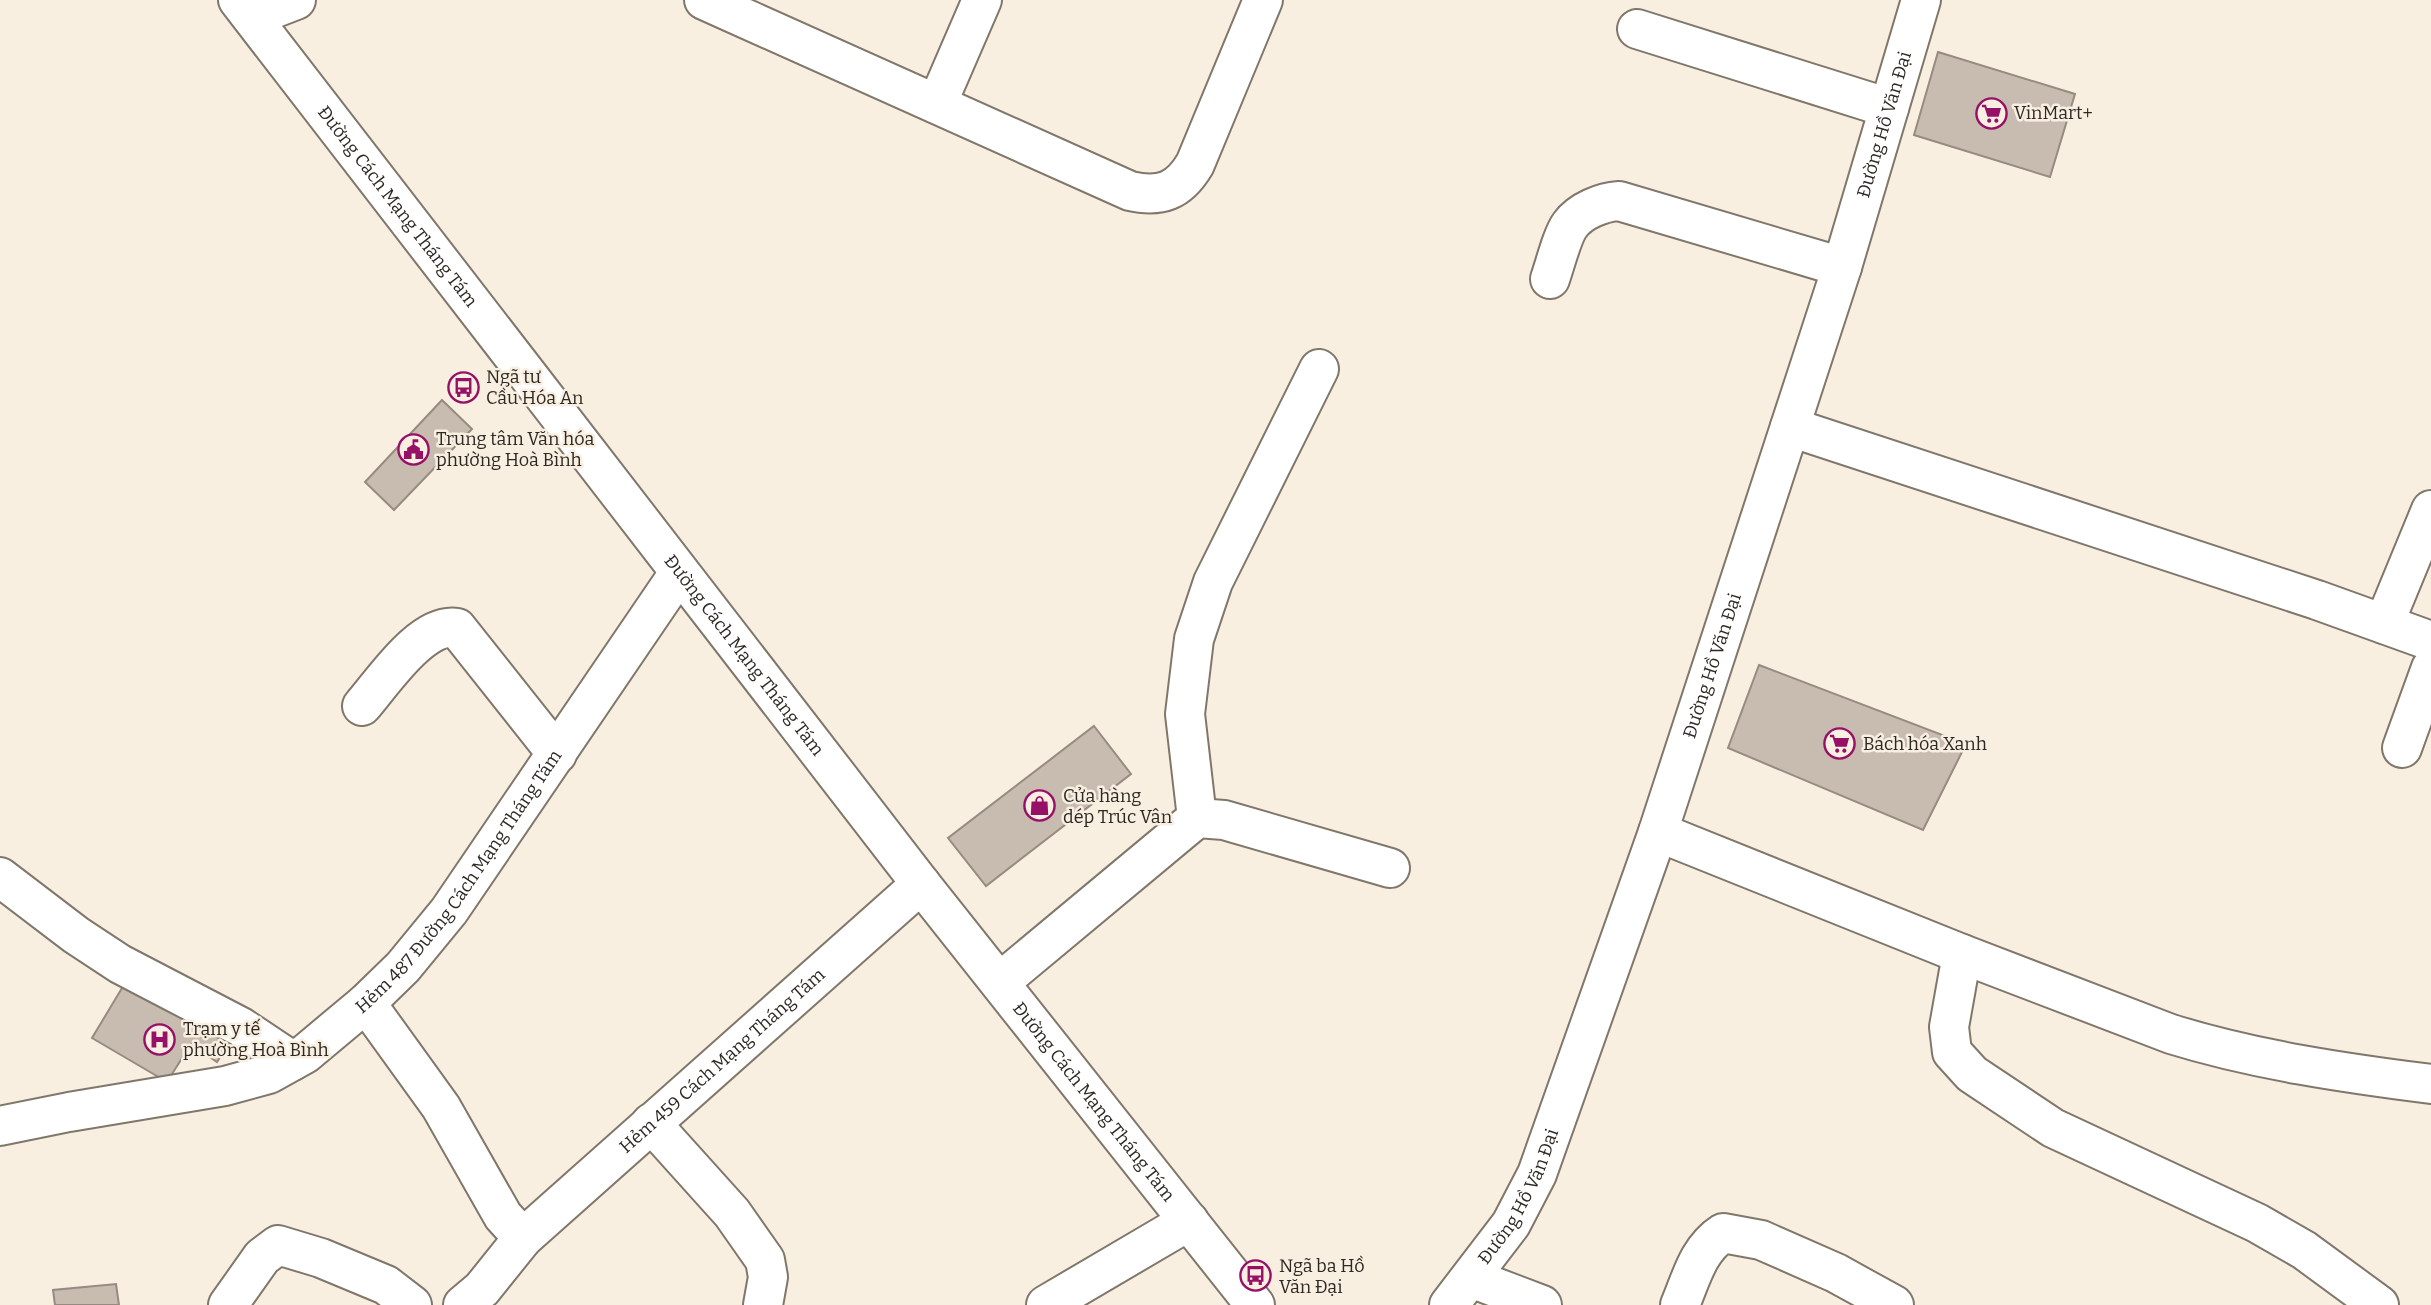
<svg xmlns="http://www.w3.org/2000/svg" width="2431" height="1305" font-family="Bitter,serif">
<style>
.building{fill:#c8bbb0;stroke:#978a80;stroke-width:2}
.lines{fill:none;stroke-linecap:round;stroke-linejoin:round}
.minor-casing{stroke:#80776b;stroke-width:42}
.major-casing{stroke:#80776b;stroke-width:42}
.minor{stroke:#fff;stroke-width:38}
.major{stroke:#fff;stroke-width:38}
.labels{text-anchor:middle;stroke-width:5;stroke-linejoin:round;paint-order:stroke}
.poi-label{font-size:18px;fill:#2c2823;stroke:#f9efe1;text-anchor:start}
.street-label{font-size:18px;fill:#2c2823;stroke:#f9efe1}
</style>
<rect width="100%" height="100%" fill="#f9efe1"/>
<g class="building">
<polygon points="1938,52 2075,94 2050,177 1914,135"/>
<polygon points="442,400 472,429 394,510 365,482"/>
<polygon points="1759,665 1966,744 1923,830 1728,748"/>
<polygon points="1094,726 1131,774 986,886 948,838"/>
<polygon points="125,983 231,1040 217,1062 191,1044 167,1082 92,1038"/>
<polygon points="116,1284 119,1305 55,1305 53,1290"/>
</g>
<g class="lines">
<defs>
<g id="minor">
<path d="M704 0 1130 191C1161 198 1179 191 1195 164L1263 0"/>
<polyline points="252,17 296,0"/>
<polyline points="1637,29 1889,108"/>
<polyline points="937,104 982,0"/>
<path d="M1550 279C1555 265 1562 236 1570 225 1580 211 1602 202 1619 201L1842 267"/>
<polyline points="1790,427 2317,600 2431,641"/>
<polyline points="2384,624 2431,510"/>
<path d="M362 706C383 682 422 622 457 628L557 754"/>
<polyline points="2402,748 2431,668"/>
<polyline points="1197,818 1224,820 1390,868"/>
<path d="M1658 832 1962 954 2171 1034C2255 1060 2344 1073 2431 1084"/>
<polyline points="0,877 76,935 120,964 241,1027 292,1061"/>
<polyline points="1962,954 1949,1027 1952,1052 1972,1074 2053,1128 2257,1223 2304,1250 2379,1305"/>
<polyline points="1000,982 1197,818 1185,714 1194,639 1213,582 1319,369"/>
<polyline points="366,1003 441,1107 503,1216 523,1238"/>
<polyline points="651,1123 732,1213 765,1260 768,1277 763,1305"/>
<path id="s1" d="M0 1126 69 1112 225 1086 269 1074 305 1054 366 1003 403 967 449 911 679 573"/>
<polyline points="1471,1278 1542,1305"/>
<polyline points="228,1305 262,1257 278,1245 321,1258 386,1285 412,1305"/>
<path id="s2" d="M463 1305 482 1289 523 1238 921 884"/>
<polyline points="1046,1305 1189,1221"/>
<path id="s3" d="M1449 1305 1511 1224 1537 1174 1658 832 1842 267 1921 0"/>
<path d="M1680 1305C1691 1279 1698 1249 1723 1233L1761 1240 1836 1273 1894 1305"/>
</g>
<g id="major">
<path id="s4" d="M238 0 921 884 1255 1305"/>
</g>
</defs>
<use href="#minor" class="minor-casing"/>
<use href="#major" class="major-casing"/>
<use href="#minor" class="minor"/>
<use href="#major" class="major"/>
</g>
<defs>
<symbol id="supermarket-ring" viewBox="-11 -11 22 22"><circle r="9.5" fill="#f9efe1" stroke="#961067" stroke-width="1.5"/><path d="M-6-5.5h2.5l.6 2H6L4.5 2H-2.5L-4.4-4H-6ZM-1.5 3.2a1.3 1.3 0 1 0 .1 0ZM3 3.2a1.3 1.3 0 1 0 .1 0Z" fill="#961067"/></symbol>
<symbol id="bus-ring" viewBox="-11 -11 22 22"><circle r="9.5" fill="#f9efe1" stroke="#961067" stroke-width="1.5"/><path d="M-5-6H5V4H4V6H2V4H-2V6H-4V4H-5ZM-3.5-4V0h7V-4ZM-3.5 1.2v1.5H-2V1.2ZM2 1.2v1.5H3.5V1.2Z" fill="#961067"/></symbol>
<symbol id="civic-ring" viewBox="-11 -11 22 22"><circle r="9.5" fill="#f9efe1" stroke="#961067" stroke-width="1.5"/><path d="M-.6-6.5H3V-4.5H.6V-3L4-1V1h2V6H-6V1h2V-1L-.6-3ZM-1.2 2.5V6h2.4V2.5Z" fill="#961067"/></symbol>
<symbol id="shop-ring" viewBox="-11 -11 22 22"><circle r="9.5" fill="#f9efe1" stroke="#961067" stroke-width="1.5"/><path d="M-5-2.5h2.3a2.7 3.5 0 0 1 5.4 0H5L5.5 6h-11ZM-1.5-2.5h3a1.5 2.3 0 0 0-3 0Z" fill="#961067"/></symbol>
<symbol id="hospital-ring" viewBox="-11 -11 22 22"><circle r="9.5" fill="#f9efe1" stroke="#961067" stroke-width="1.5"/><path d="M-5-5h3v3.5h4V-5h3V5h-3V1.5h-4V5h-3Z" fill="#961067"/></symbol>
</defs>
<g fill-rule="evenodd">
<use href="#supermarket-ring" x="1974" y="96" width="35" height="35"/>
<use href="#bus-ring" x="446" y="370" width="35" height="35"/>
<use href="#civic-ring" x="396" y="432" width="35" height="35"/>
<use href="#supermarket-ring" x="1822" y="726" width="35" height="35"/>
<use href="#shop-ring" x="1022" y="788" width="35" height="35"/>
<use href="#hospital-ring" x="142" y="1022" width="35" height="35"/>
<use href="#bus-ring" x="1238" y="1258" width="35" height="35"/>
</g>
<g class="labels">
<g class="poi-label">
<text x="2014" y="119">VinMart+</text>
<text x="486" y="383">Ngã tư<tspan x="486" dy="21">Cầu Hóa An</tspan></text>
<text x="436" y="445">Trung tâm Văn hóa<tspan x="436" dy="21">phường Hoà Bình</tspan></text>
<text x="1863" y="750">Bách hóa Xanh</text>
<text x="1063" y="802">Cửa hàng<tspan x="1063" dy="21">dép Trúc Vân</tspan></text>
<text x="183" y="1035">Trạm y tế<tspan x="183" dy="21">phường Hoà Bình</tspan></text>
<text x="1279" y="1272">Ngã ba Hồ<tspan x="1279" dy="21">Văn Đại</tspan></text>
</g>
<g class="street-label">
<text dy="6" stroke="none"><textPath href="#s3" startOffset="1264">Đường Hồ Văn Đại</textPath></text>
<text dy="6" stroke="none"><textPath href="#s4" startOffset="261">Đường Cách Mạng Tháng Tám</textPath></text>
<text dy="6" stroke="none"><textPath href="#s4" startOffset="828">Đường Cách Mạng Tháng Tám</textPath></text>
<text dy="6" stroke="none"><textPath href="#s3" startOffset="696">Đường Hồ Văn Đại</textPath></text>
<text dy="6" stroke="none"><textPath href="#s1" startOffset="548">Hẻm 487 Đường Cách Mạng Tháng Tám</textPath></text>
<text dy="6" stroke="none"><textPath href="#s2" startOffset="357">Hẻm 459 Cách Mạng Tháng Tám</textPath></text>
<text dy="6" stroke="none"><textPath href="#s4" startOffset="1395">Đường Cách Mạng Tháng Tám</textPath></text>
<text dy="6" stroke="none"><textPath href="#s3" startOffset="130">Đường Hồ Văn Đại</textPath></text>
</g>
</g>
</svg>
